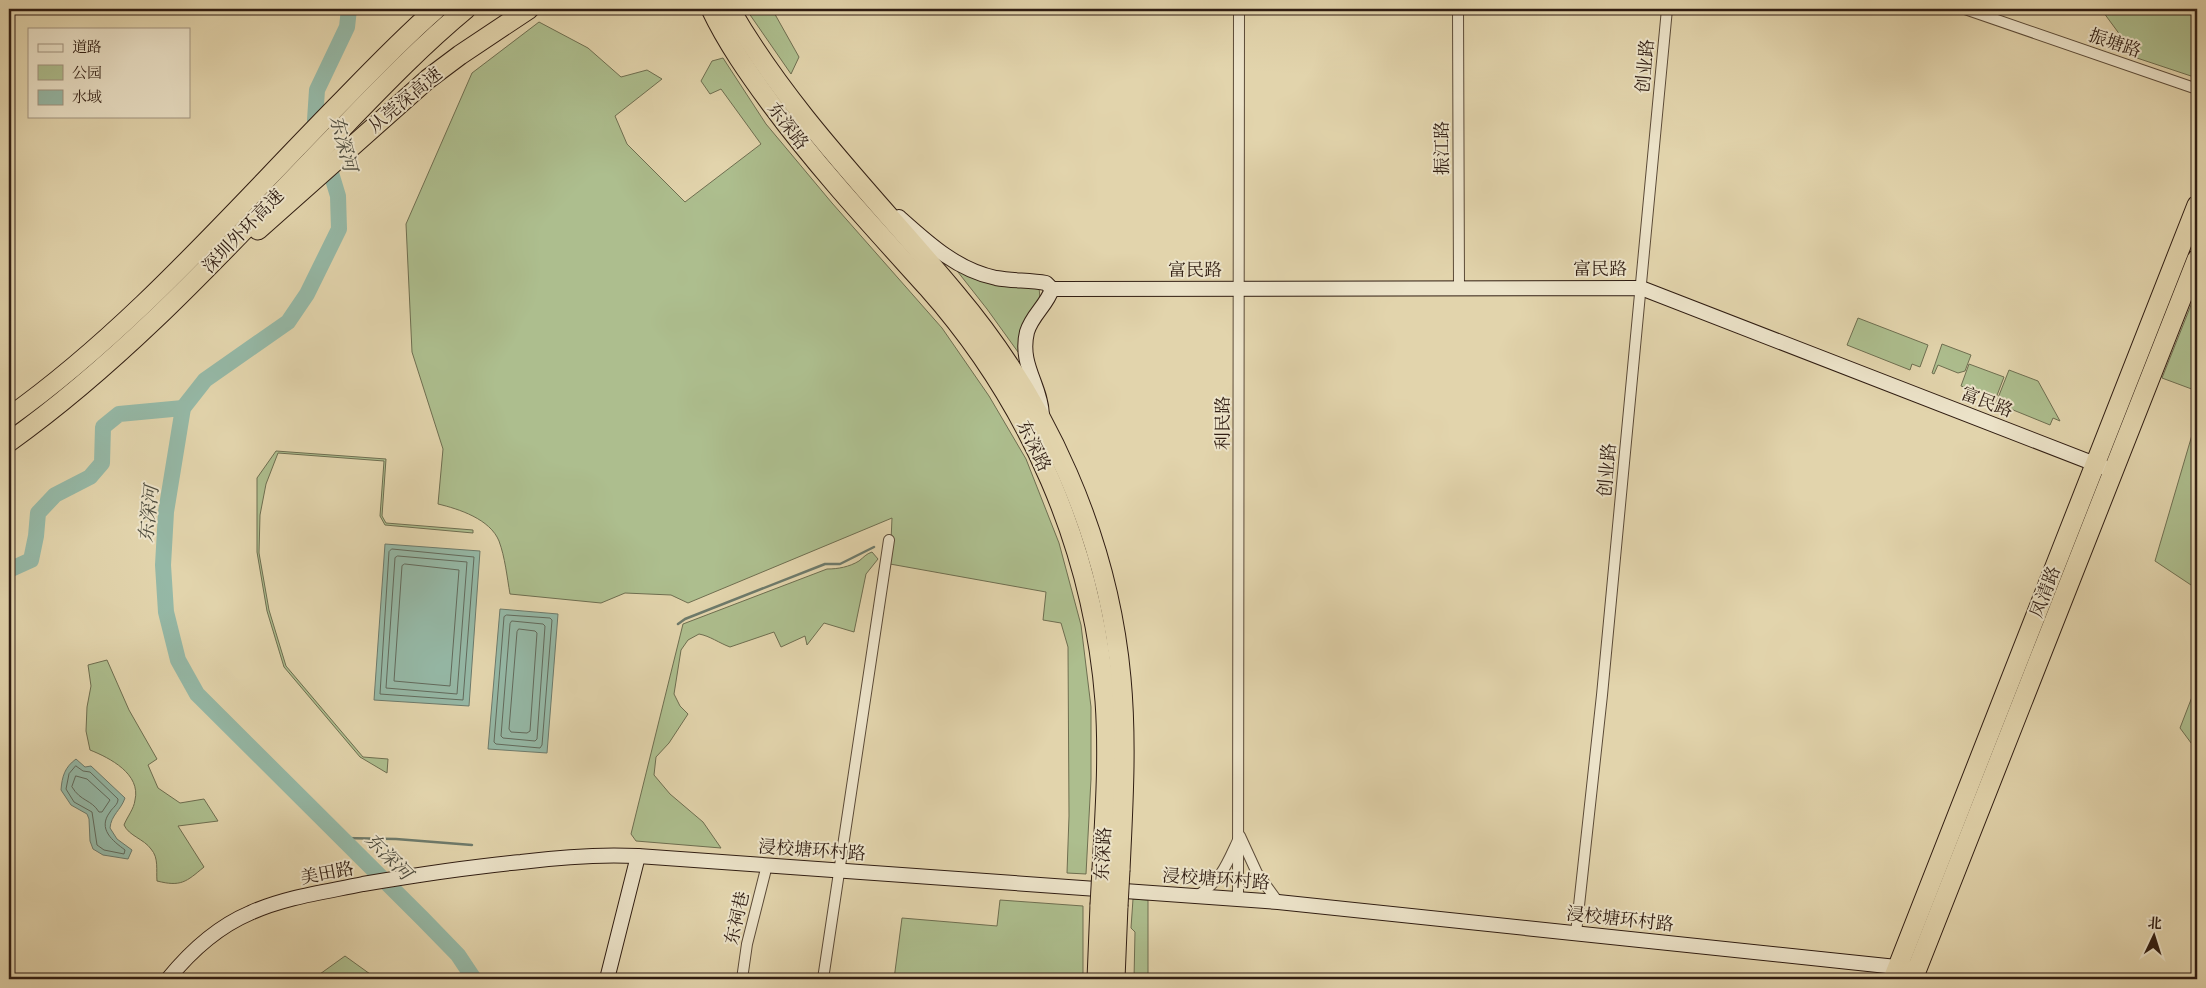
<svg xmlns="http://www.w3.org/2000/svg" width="2206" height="988" font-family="'IM FELL Double Pica','Noto Serif SC',serif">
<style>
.green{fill:#adbe8e;stroke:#6e6e50}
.water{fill:#95b8a6;stroke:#6d7a6b}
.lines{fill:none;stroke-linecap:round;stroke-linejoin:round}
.shore{stroke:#626a5c;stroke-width:1}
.stream{stroke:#6d7a6b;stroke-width:2.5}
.river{stroke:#95b8a6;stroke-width:16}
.street-casing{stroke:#5c4b38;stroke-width:12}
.secondary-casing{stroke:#301d12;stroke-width:16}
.highway-casing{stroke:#301d12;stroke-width:21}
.street{stroke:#ece3c9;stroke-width:10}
.secondary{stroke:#ece3c9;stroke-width:14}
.highway{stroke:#e2d4ac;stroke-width:19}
.highway-bridge-casing{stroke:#301d12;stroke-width:21;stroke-linecap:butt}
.highway-bridge{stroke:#e2d4ac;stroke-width:19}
.labels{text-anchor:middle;stroke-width:4;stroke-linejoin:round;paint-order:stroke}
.street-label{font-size:18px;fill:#301d12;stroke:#ece3c9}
.water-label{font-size:19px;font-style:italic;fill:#4e4c3e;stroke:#ece3c9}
</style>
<rect width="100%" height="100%" fill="#e2d4ac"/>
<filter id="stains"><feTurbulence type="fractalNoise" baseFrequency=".004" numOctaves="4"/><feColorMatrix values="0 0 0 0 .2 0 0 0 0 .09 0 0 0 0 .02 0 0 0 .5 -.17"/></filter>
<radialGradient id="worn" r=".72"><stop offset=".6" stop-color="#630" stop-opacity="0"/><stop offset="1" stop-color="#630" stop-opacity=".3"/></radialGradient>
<g class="green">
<polygon points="746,9 772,9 799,57 791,74"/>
<polygon points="2101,9 2197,9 2197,78 2137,58"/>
<path d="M539 22 588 48 621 77 647 70 662 79 615 116 627 144 685 202 761 144 721 89 710 94 701 81 712 61 723 58 766 124 832 203 942 328 989 396 1026 459 1059 543 1081 625 1091 707V779L1086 874 1067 873 1069 816 1068 647 1061 623 1043 620 1046 592 890 564 892 518 688 603 671 595 625 593 601 603 510 594C507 577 505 557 499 541 490 519 459 509 438 504L443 449 412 352 406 224 472 73Z"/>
<path d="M954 267 1039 288 1040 298C1027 318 1018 325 1019 351L1018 352 987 309Z"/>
<polygon points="2197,290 2197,391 2162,378"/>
<polygon points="1858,318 1928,345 1920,367 1912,364 1910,370 1847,345"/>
<polygon points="1942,344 1971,355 1965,371 1958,373 1938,365 1934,374 1932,373"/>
<polygon points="1969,364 2004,377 1996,398 1961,386"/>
<polygon points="2009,370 2038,381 2060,421 2053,418 2050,425 1996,403"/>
<polygon points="2197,418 2197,589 2155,561"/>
<polygon points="276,451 386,459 382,516 386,523 473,530 473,533 385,525 380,516 384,461 278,453 266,484 260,515 259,553 269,610 286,666 363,757 388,759 387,773 360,757 284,667 267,611 257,552 257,478"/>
<path d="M872 552 878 559 866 574 854 632 824 623 807 645 805 636 781 647 774 632 730 647C719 643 710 636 699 634L688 640 681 650 674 694 680 706 688 714 669 743 656 757 654 775 670 794 703 822 721 848 636 841 631 834 683 624 827 569C838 569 849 567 859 561 864 557 866 554 872 552Z"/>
<path d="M107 660 129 710 157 759 148 765 158 788 180 803 204 799 218 821 178 826 204 867C186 882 181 887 157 881 156 870 159 858 151 849 144 839 129 836 124 825 127 817 134 809 135 800 141 774 110 758 90 750L86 731 87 707 91 686 88 665Z"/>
<polygon points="2197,684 2197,751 2180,728"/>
<polygon points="1133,899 1148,900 1148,979 1134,979 1135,932 1131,928"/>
<polygon points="1000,900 1083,906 1083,979 894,979 902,918 997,926"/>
<polygon points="345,956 377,979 313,979"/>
</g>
<g class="water">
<polygon points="385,544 480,551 469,706 374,700"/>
<polygon points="500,609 558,614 547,753 488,749"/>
<path d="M76 759 85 767 91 766 125 798C121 810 111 815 110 828L117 839 132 850 128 859 103 855 93 849 90 841 89 819 87 814 71 805 61 790C62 776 65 767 76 759Z"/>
</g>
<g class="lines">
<g class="shore">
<polygon points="392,549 474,557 463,700 380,694 389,552"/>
<polygon points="398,556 467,562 457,694 386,688 395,558"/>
<polygon points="405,564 459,570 450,686 394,681 402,566"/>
<polygon points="507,615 550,618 552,620 542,745 540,748 496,744 494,742 504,617"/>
<polygon points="512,621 543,624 545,626 537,739 535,741 503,738 501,736 510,624"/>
<polygon points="519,629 535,631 537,633 530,731 527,733 511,732 509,729 517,632"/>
<path d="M76 766 83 771 90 772 118 799C118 805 113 807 110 812 97 829 113 841 125 850L124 854 104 850 97 845 92 812 74 802 66 789 69 774Z"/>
<path d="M76 776 87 779 110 800 102 812H99C91 799 81 802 72 787Z"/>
</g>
<g class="stream">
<polyline points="678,624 685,619 825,564 840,564 874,547"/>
<polyline points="343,838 396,839 472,845"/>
</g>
<g class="river">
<polyline points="349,9 347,27 317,90 315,120 338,196 339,229 307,294 288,322 205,380 183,408 166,512 163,565 166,612 178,660 197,694 423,919 458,955 474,979"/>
<polyline points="9,570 31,560 36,536 38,513 55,495 90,477 102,463 103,427 119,414 183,408"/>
</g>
<defs>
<g id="street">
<polyline points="1458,9 1459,288"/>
<polyline points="1965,9 2197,89"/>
<path d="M1197 896C1223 879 1227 863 1240 836L1257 873 1278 902"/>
<polyline points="1238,899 1239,9"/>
<polyline points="1576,933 1602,695 1667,9"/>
<polyline points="742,979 747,944 767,865"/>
<polyline points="823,979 889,540"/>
</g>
<g id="secondary">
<path d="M899 217C928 243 957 270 996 278 1013 281 1030 280 1046 283L1052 289C1047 305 1032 315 1027 332 1019 365 1041 385 1042 415"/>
<polyline points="1052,289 1641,288 2113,471"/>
<path d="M168 979C190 952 217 927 250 913 285 897 325 892 363 884 416 875 468 867 521 862 560 857 599 854 638 856"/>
<polyline points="607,979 638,856 1278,902 1906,968"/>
</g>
<g id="highway">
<path d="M711 9C727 43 749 74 771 104 819 169 874 228 928 288 1030 403 1093 548 1105 701 1109 757 1105 813 1102 869"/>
<path d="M730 9C791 115 878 200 956 294 1047 402 1108 537 1121 678 1127 742 1123 806 1120 870"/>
<polyline points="258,230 428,79 460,55 529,9"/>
<path d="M9 417C133 329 237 207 344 99 374 68 404 37 436 9"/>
<path d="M9 442C125 359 222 253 320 151 367 103 414 52 466 9"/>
<polyline points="1097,979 1100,905"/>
<polyline points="1115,979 1118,906"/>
<polyline points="1893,979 2197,205"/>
<polyline points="1913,979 2197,259"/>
</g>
</defs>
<use href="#street" class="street-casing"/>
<use href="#secondary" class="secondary-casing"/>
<use href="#highway" class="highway-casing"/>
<use href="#street" class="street"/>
<use href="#secondary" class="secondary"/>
<use href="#highway" class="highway"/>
<defs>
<g id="highway-bridge">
<polyline points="1100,905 1102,869"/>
<polyline points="1118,906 1120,870"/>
</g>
</defs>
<use href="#highway-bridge" class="highway-bridge-casing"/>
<use href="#highway-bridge" class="highway-bridge"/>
</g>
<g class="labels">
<g class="street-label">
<text transform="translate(2115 43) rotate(19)" y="6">振塘路</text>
<text transform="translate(1645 66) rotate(-85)" y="6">创业路</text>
<text transform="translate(405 100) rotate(-40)" y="6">从莞深高速</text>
<text transform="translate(788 126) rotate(52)" y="6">东深路</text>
<text transform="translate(1442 148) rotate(-90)" y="6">振江路</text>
<text transform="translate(243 231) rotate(-46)" y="6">深圳外环高速</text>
<text x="1600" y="275">富民路</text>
<text x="1195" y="276">富民路</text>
<text transform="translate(1987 402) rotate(21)" y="6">富民路</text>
<text transform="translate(1223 423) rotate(-90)" y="6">利民路</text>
<text transform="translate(1034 446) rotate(64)" y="6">东深路</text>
<text transform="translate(1607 470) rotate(-85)" y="6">创业路</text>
<text transform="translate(2045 592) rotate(-69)" y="6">凤清路</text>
<text transform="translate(812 850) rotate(4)" y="6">浸校塘环村路</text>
<text transform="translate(1103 854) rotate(-87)" y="6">东深路</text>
<text transform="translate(327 873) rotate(-11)" y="6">美田路</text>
<text transform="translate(1216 879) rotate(4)" y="6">浸校塘环村路</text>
<text transform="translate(737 918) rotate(-77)" y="6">东祠巷</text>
<text transform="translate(1620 919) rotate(6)" y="6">浸校塘环村路</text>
</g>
<g class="water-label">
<text transform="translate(344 143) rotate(75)" y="7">东深河</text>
<text transform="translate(148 514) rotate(-84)" y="7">东深河</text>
<text transform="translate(389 856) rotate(45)" y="7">东深河</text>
</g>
</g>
<rect width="2206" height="988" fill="none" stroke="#e2d4ac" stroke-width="30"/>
<rect x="10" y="10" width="2186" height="968" fill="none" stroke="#301d12" stroke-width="2.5"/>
<rect x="15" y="15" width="2176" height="958" fill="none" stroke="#301d12"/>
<rect x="28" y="28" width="162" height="90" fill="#ece3c9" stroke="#a19480"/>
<rect x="38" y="44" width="25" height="8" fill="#ece3c9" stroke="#a19480"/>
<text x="72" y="52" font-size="15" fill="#301d12">道路</text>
<rect x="38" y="65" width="25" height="15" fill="#adbe8e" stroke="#a19480"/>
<text x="72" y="78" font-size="15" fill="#301d12">公园</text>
<rect x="38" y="90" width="25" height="15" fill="#95b8a6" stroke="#a19480"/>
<text x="72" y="102" font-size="15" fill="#301d12">水域</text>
<g transform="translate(2154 936) rotate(4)" stroke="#ece3c9" stroke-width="4" paint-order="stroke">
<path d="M0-4L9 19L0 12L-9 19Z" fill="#301d12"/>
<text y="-8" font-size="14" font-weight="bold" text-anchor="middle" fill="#301d12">北</text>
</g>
<rect width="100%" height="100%" filter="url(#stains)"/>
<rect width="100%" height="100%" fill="url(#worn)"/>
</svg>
